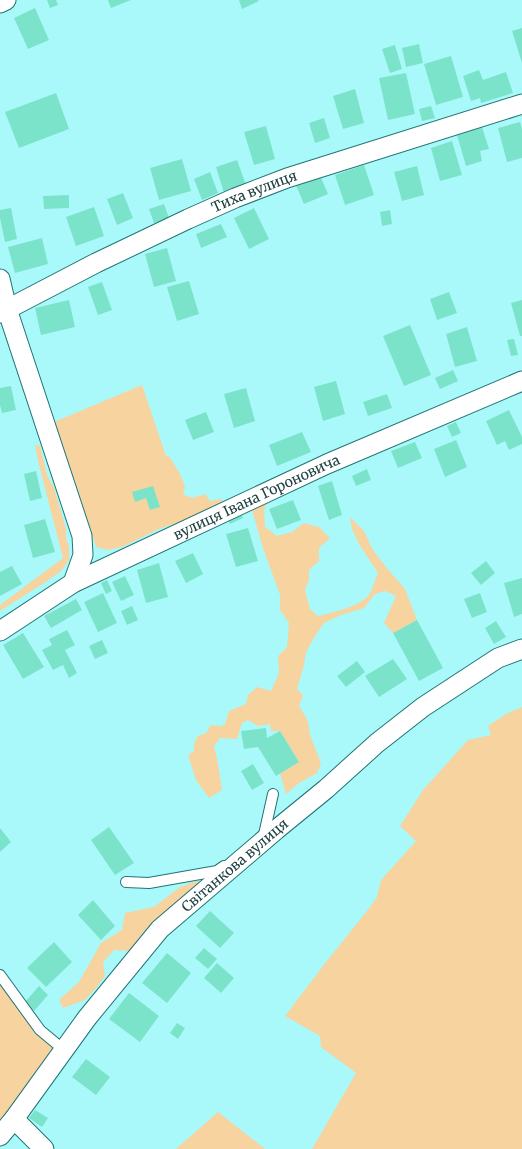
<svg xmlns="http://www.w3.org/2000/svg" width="522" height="1149" font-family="Merriweather,serif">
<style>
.green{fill:#f6d39f}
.building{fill:#7ce3cb}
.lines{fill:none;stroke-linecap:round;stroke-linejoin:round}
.lane-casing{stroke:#1f7475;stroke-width:12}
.street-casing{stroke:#1f7475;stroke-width:21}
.lane{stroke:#fff;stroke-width:10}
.street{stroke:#fff;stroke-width:19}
.labels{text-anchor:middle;stroke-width:4;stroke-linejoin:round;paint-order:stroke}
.street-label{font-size:14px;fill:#204141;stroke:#fff}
</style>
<rect width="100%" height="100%" fill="#aaf9fa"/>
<g class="green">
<polygon points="142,385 166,456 169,456 180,474 185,487 183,494 192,498 205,494 210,501 222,499 222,503 185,520 159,529 122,547 108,550 96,547 75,481 71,477 54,422"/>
<polygon points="35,445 40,446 47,475 54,488 66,529 66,538 69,547 69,560 61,571 47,581 0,611 0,605 63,558 38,461"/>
<path d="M268 501 264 510 265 527 277 536 292 532 304 523 319 527 330 538 319 548V561L309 570V580L305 590 310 609 318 616C331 613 358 607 368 596 372 592 375 579 378 573L359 544 352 529 350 517 364 531 373 550 385 566 405 589 417 620 393 633 384 623 396 596 385 591 375 594 364 608 341 615 324 623 315 636 306 652 304 665 297 689 303 695 299 706 308 721 310 735 321 763 317 773 299 783 286 794 280 773 299 762 280 731H271L270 724 258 726 248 720 242 723 237 739 220 738 214 746 217 758 222 790 209 798 196 780 188 755 194 751V743L198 736 206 733 211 725 221 726 225 724 229 711 246 704 248 695 257 687 271 691 279 673 278 656 287 647 289 623 280 610V595L263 548 252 510Z"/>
<polygon points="522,707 522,1149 312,1149 356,1073 321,1047 320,1036 285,1016 323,966 367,911 377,897 381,880 416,841 400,826 423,790 468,740 491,735 488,726 506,714"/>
<polygon points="199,880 191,893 146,937 141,935 130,951 114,950 103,962 105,976 96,988 85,1000 63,1008 59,1000 79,982 101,943 122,930 125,913 154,907 180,887"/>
<polygon points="0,985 20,1008 54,1051 0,1127"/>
<polygon points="218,1112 265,1149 176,1149"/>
</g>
<g class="building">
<polygon points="47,0 56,0 58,5 50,8"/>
<polygon points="108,0 131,0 111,8"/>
<polygon points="239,0 258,0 259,1 242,9"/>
<polygon points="35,8 49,40 28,49 14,18"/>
<polygon points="522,28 522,63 512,31"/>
<polygon points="419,44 423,63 406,67 402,48"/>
<polygon points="395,45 402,69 390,73 382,49"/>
<polygon points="451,56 463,97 436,105 424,64"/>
<polygon points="479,70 483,80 506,72 513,93 481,103 480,98 471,101 463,76"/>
<polygon points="406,73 415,114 388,120 379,78"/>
<polygon points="355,89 364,123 343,129 333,96"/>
<polygon points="56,93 69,129 19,148 5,112"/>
<polygon points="431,106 435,118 422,121 419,109"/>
<polygon points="324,118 330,138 315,143 309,123"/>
<polygon points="520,122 522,129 522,158 507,162 498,128"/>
<polygon points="266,126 275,159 254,165 244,132"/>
<polygon points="482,127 489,149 480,151 482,161 466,166 457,135"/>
<polygon points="452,141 462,175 440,181 431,148"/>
<polygon points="182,159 191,191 159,200 150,168"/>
<polygon points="237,160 246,185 224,193 216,167"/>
<polygon points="364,165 374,195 345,205 335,175"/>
<polygon points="417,166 424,195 402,201 394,172"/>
<polygon points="210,172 218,193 202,200 194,179"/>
<polygon points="319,173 328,194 304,204 295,183"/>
<polygon points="123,193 133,218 117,225 107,199"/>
<polygon points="69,195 69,208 44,209 43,196"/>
<polygon points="164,204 169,218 154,223 149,209"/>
<polygon points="94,207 104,236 76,246 66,217"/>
<polygon points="11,208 17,239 5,242 0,218 0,210"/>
<polygon points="254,208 269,239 249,249 234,218"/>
<polygon points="390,210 392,224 382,226 380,212"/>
<polygon points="221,224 227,237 201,248 196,234"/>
<polygon points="42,238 48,264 15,273 8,247"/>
<polygon points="167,248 176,281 154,287 145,254"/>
<polygon points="189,281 199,314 177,321 167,287"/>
<polygon points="102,282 112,310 98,315 88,287"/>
<polygon points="449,292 457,313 437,320 430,299"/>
<polygon points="69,300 75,327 41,335 35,308"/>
<polygon points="522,300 522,336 520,336 511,303"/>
<polygon points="410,325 431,375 404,386 383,336"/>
<polygon points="467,327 477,361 455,367 446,334"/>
<polygon points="514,339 518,355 511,356 507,340"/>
<polygon points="453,370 458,381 440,389 435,378"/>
<polygon points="336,381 345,414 323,421 314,387"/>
<polygon points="11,386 16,410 2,413 0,405 0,388"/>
<polygon points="246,388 255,421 234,428 224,394"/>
<polygon points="387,394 392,408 368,416 363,402"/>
<polygon points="509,410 522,437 522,444 509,450 505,441 497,445 486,421"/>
<polygon points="206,412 214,432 193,440 185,420"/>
<polygon points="456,422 461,433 452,437 447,426"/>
<polygon points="302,432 311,452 277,466 269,445"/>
<polygon points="456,440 467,467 445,477 434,449"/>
<polygon points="415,442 422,458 398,468 391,451"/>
<polygon points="367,469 371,480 356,486 352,476"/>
<polygon points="36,471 42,498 30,501 24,474"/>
<polygon points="332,481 342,515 329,520 318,486"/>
<polygon points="153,486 160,507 150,510 146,498 135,502 132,492"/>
<polygon points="293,500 301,520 277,529 269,509"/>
<polygon points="239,509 243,518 230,524 226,515"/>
<polygon points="45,519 55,552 33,558 24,525"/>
<polygon points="248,528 258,561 236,567 226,534"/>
<polygon points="193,553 203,574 186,583 175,561"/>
<polygon points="486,561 495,573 481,585 471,573"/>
<polygon points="159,563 168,597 146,603 137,570"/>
<polygon points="12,566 22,584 0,596 0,572"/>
<polygon points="125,576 134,595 121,601 112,582"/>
<polygon points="522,578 522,614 514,617 504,583"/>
<polygon points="107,580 112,591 106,594 101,583"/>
<polygon points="103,593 117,623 98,632 84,602"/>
<polygon points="480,593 487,612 472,618 464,599"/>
<polygon points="76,599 82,610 51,628 44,616"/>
<polygon points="132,606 138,620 127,625 121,611"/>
<polygon points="417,620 443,668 419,681 393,633"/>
<polygon points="496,621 506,637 494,644 485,628"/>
<polygon points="67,630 75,645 65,650 77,673 69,678 63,665 53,670 42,650 52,645 49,639"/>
<polygon points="23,633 44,667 23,679 3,645"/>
<polygon points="102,640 108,653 95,659 89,646"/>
<polygon points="393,659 407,679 379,697 365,676"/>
<polygon points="357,661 365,672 346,687 337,676"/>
<polygon points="266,728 267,738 280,731 299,762 276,776 258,747 244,749 241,731"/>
<polygon points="253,764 264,783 252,790 241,771"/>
<polygon points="109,827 134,863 115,875 91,840"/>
<polygon points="0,828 11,842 0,852"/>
<polygon points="93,900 115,926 101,940 78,915"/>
<polygon points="210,911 234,933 220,948 196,926"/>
<polygon points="54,942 72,962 46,987 27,968"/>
<polygon points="204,948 217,959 208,969 195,958"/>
<polygon points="167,953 191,973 167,1003 142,983"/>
<polygon points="217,963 234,978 221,993 204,978"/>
<polygon points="39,986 48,995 34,1011 25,1002"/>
<polygon points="129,993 159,1016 140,1042 109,1019"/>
<polygon points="177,1023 185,1028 178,1039 170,1033"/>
<polygon points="86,1059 110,1077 96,1095 72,1077"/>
<polygon points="35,1110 48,1118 42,1127 29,1118"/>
</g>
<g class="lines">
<defs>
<g id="lane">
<polyline points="263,839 273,794"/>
<polyline points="126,882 149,883 217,871 224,866"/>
<polyline points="0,975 40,1030 64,1050"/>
</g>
<g id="street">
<polyline points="0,3 6,0"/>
<polyline points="0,279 7,309 82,536 83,555 73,583"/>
<path id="s1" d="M0 313 96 263 188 219 235 198 287 178 522 104"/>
<path id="s2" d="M0 631 73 583 327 464 522 381"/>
<polyline points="14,1119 44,1149"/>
<path id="s3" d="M0 1136 14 1119 87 1018 160 929 277 829 326 789 377 743 423 707 498 658 522 649"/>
</g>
</defs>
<use href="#lane" class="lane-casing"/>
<use href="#street" class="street-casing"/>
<use href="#lane" class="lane"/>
<use href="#street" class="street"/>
</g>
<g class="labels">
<g class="street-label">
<text dy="5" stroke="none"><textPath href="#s1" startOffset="282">Тиха вулиця</textPath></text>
<text dy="5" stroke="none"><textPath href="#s2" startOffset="290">вулиця Івана Гороновича</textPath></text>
<text dy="5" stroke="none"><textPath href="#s3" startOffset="360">Світанкова вулиця</textPath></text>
</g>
</g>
</svg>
